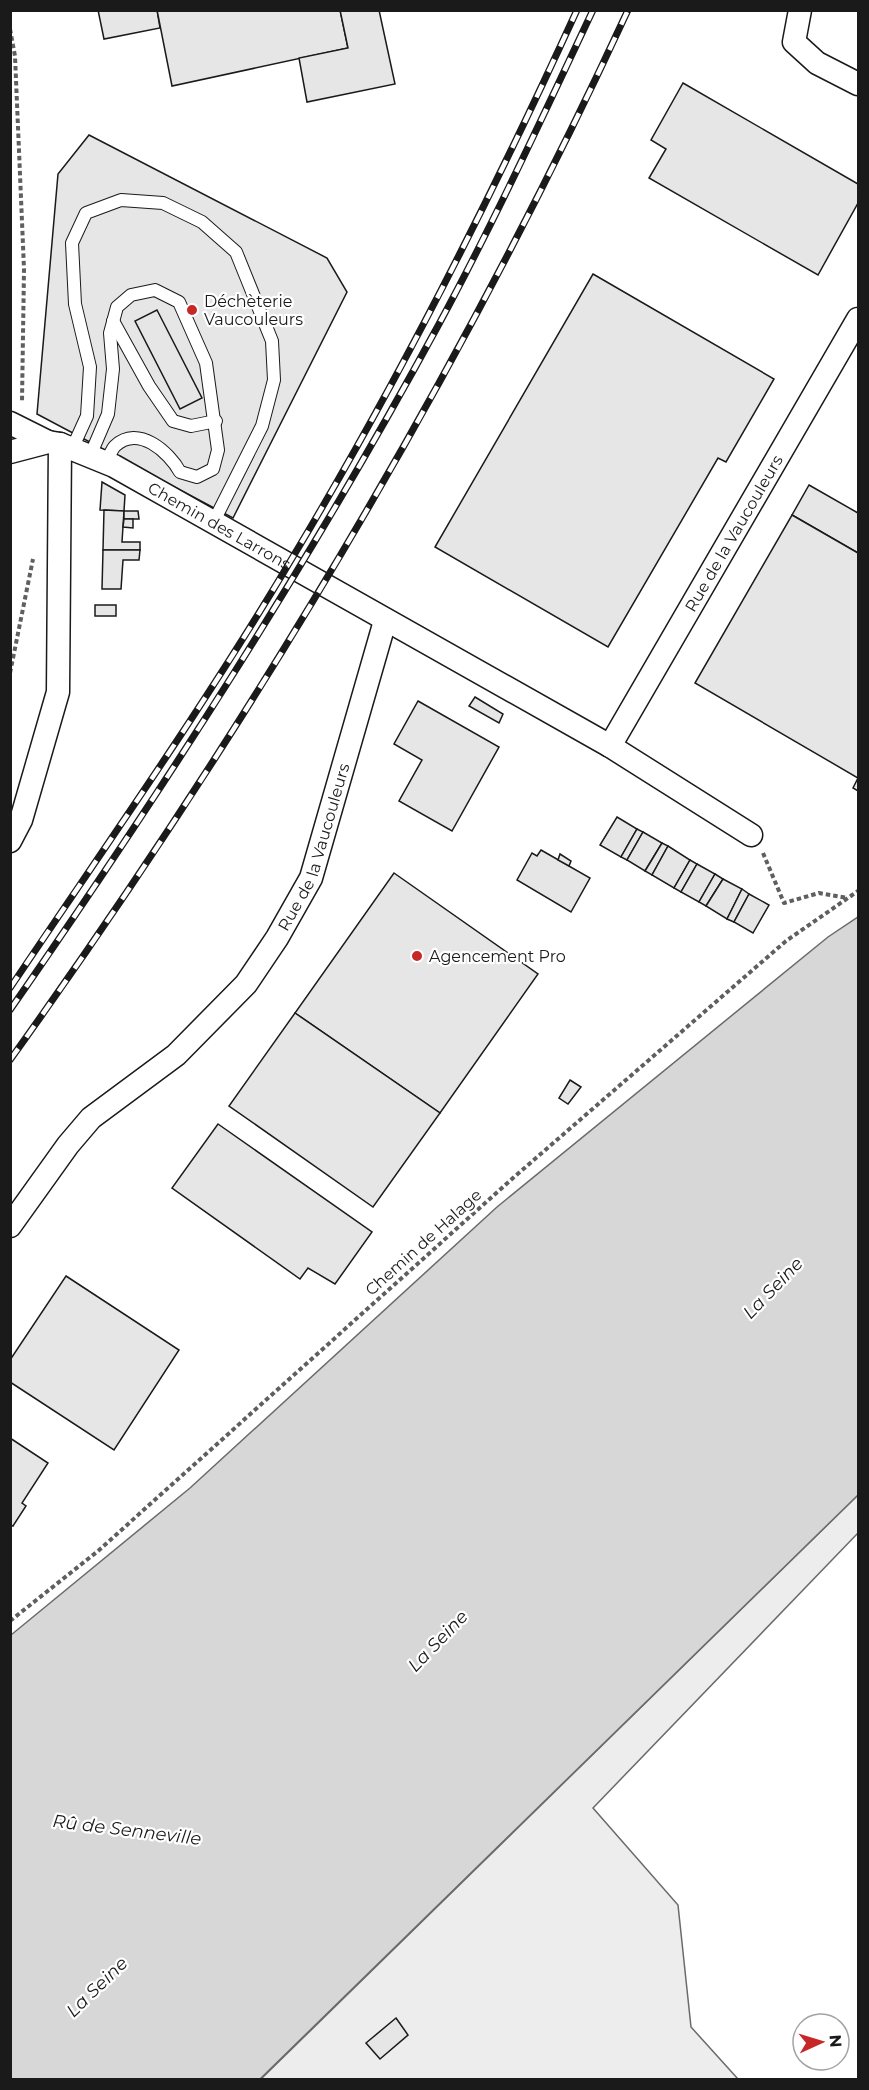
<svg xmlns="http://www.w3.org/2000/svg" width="869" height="2090" font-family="Montserrat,sans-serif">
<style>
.built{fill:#ededed;stroke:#6a6a6a;stroke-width:1.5}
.water{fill:#d7d7d7;stroke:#6a6a6a;stroke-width:1.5}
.building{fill:#e6e6e6;stroke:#1a1a1a;stroke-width:1.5}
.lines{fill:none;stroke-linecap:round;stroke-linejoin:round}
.lane-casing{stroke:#1a1a1a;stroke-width:14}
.street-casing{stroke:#1a1a1a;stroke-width:25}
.path{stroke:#5f5f5f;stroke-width:4;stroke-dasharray:4.5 3;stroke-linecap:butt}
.lane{stroke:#fff;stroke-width:12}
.street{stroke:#fff;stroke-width:22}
.rail-casing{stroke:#1a1a1a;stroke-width:7}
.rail{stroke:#fff;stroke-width:4.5;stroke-dasharray:14;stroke-linecap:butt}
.poi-dot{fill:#c62828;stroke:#fff;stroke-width:2}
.labels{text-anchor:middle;stroke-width:4.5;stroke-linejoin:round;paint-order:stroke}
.poi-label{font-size:16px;fill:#1a1a1a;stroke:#fff;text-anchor:start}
.street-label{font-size:16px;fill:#1a1a1a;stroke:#fff}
.water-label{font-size:18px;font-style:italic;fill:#1a1a1a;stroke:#fff}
</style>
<rect width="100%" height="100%" fill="#fff"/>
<polygon class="built" points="858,1495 858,1533 593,1808 678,1905 691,2027 738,2079 260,2080"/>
<polygon class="water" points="858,917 858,1495 260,2079 11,2079 11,1635 190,1488 497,1207 828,937"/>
<g class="building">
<polygon points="98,10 157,10 160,28 104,39"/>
<polygon points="157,10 340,10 348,48 172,86"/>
<polygon points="340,10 379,10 395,84 307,102 299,58 348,48"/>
<polygon points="683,83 858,184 858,203 818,275 649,178 666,149 651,140"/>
<polygon points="89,135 327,258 347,292 233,518 37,414 58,174"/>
<polygon points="593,274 774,379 726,462 718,458 608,647 435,547"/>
<polygon points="157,310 202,398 180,409 135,321"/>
<polygon points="102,482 125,495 124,511 100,510"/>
<polygon points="809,485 858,513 858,553 792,515"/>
<polygon points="104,510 124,511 122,542 140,542 140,550 103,550"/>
<polygon points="124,511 138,511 139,519 124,519"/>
<polygon points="792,515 858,553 858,791 853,788 858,778 695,683"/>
<polygon points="124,519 133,519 133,528 123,527"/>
<polygon points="103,550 140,550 139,560 123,560 121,589 102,589"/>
<rect x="95" y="605" width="21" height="11"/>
<polygon points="475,697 503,714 499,723 469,706"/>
<polygon points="418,701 499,747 452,831 399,801 422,760 394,744"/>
<polygon points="617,817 637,829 621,857 600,845"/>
<polygon points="637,829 643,832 627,860 621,857"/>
<polygon points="643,832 662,843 645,871 627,860"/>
<polygon points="662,843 668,846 652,875 645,871"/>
<polygon points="668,846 690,860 674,888 652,875"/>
<polygon points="541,850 590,878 571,912 517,880 532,853 537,856"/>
<polygon points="560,854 571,861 569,866 558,860"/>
<polygon points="690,860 697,864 681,892 674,888"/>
<polygon points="697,864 715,874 699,902 681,892"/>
<polygon points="394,873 538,974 440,1113 295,1013"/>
<polygon points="715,874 723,879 706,906 699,902"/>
<polygon points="723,879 742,889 727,919 706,906"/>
<polygon points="742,889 749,894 734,922 727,919"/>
<polygon points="749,894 769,905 753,933 734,922"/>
<polygon points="295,1013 440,1113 373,1207 229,1106"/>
<polygon points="570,1080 581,1087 568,1104 559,1098"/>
<polygon points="218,1124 372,1232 335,1284 308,1268 300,1279 172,1188"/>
<polygon points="66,1276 179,1350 114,1450 10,1382 10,1360"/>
<polygon points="10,1438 48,1463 22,1503 26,1506 13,1526 10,1525"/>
<polygon points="396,2018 408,2035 380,2059 366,2043"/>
</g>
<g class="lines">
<defs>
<g id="lane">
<polyline points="113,321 149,386 173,421 191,426 216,421"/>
<polyline points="72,449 87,416 90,367 75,304 72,243 86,213 121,200 163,203 202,222 236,252 272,341 274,380 262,426 213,523"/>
<path d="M90 456 108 414 113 369 110 333 117 307 131 295 155 290 179 302 206 363 218 450 213 469 197 477 180 472C169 452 138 424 115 446 111 450 109 458 106 463"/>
</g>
<g id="street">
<polyline points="800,10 794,42 817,63 858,84"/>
<polyline points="10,423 48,442"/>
<path id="s1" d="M10 452 48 442 60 444 114 466 610 746 751 835"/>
<path id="s2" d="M610 746 858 319"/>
<polyline points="10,841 21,820 58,692 60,444"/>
<path id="s3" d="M10 1226 68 1145 91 1118 176 1055 246 984 277 938 311 878 385 621"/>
</g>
</defs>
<use href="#lane" class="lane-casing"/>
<use href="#street" class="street-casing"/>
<g class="path">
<polyline points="10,29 15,56 24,269 22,402"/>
<polyline points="10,673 33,559"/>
<polyline points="763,853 784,903 819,893 848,898"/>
<polyline points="10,1621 98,1551 513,1178 786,941 858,891"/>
</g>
<use href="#lane" class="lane"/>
<use href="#street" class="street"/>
<defs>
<g id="rail">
<path d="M10 988C106 845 206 704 294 555 399 380 492 196 577 10"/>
<path d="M10 1010C164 788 310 562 439 324 494 222 543 116 593 10"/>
<path d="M10 1060C247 729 457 380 628 10"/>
</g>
</defs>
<use href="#rail" class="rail-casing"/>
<use href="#rail" class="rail"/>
</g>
<g class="poi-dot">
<circle cx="192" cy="310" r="6"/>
<circle cx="417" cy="956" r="6"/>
</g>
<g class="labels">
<g class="poi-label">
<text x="204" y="307">Déchèterie<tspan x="204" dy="18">Vaucouleurs</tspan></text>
<text x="429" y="962">Agencement Pro</text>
</g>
<g class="street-label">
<text dy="6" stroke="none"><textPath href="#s1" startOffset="231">Chemin des Larrons</textPath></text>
<text dy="6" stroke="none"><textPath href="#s2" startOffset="246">Rue de la Vaucouleurs</textPath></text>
<text dy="6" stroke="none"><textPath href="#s3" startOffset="495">Rue de la Vaucouleurs</textPath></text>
<text transform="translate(423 1242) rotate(-42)" y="6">Chemin de Halage</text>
</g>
<g class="water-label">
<text transform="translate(773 1288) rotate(-46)" y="6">La Seine</text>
<text transform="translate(438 1641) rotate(-46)" y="6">La Seine</text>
<text transform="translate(127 1830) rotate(7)" y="6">Rû de Senneville</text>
<text transform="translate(97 1987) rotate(-44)" y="6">La Seine</text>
</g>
</g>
<rect width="869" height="2090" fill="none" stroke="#1a1a1a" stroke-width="24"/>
<g transform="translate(821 2042) rotate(86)"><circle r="28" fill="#ffffff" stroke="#a3a3a3" stroke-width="1.5"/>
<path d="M0-4.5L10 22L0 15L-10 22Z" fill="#c62828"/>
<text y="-9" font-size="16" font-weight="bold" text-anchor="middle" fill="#1a1a1a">N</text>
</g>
</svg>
